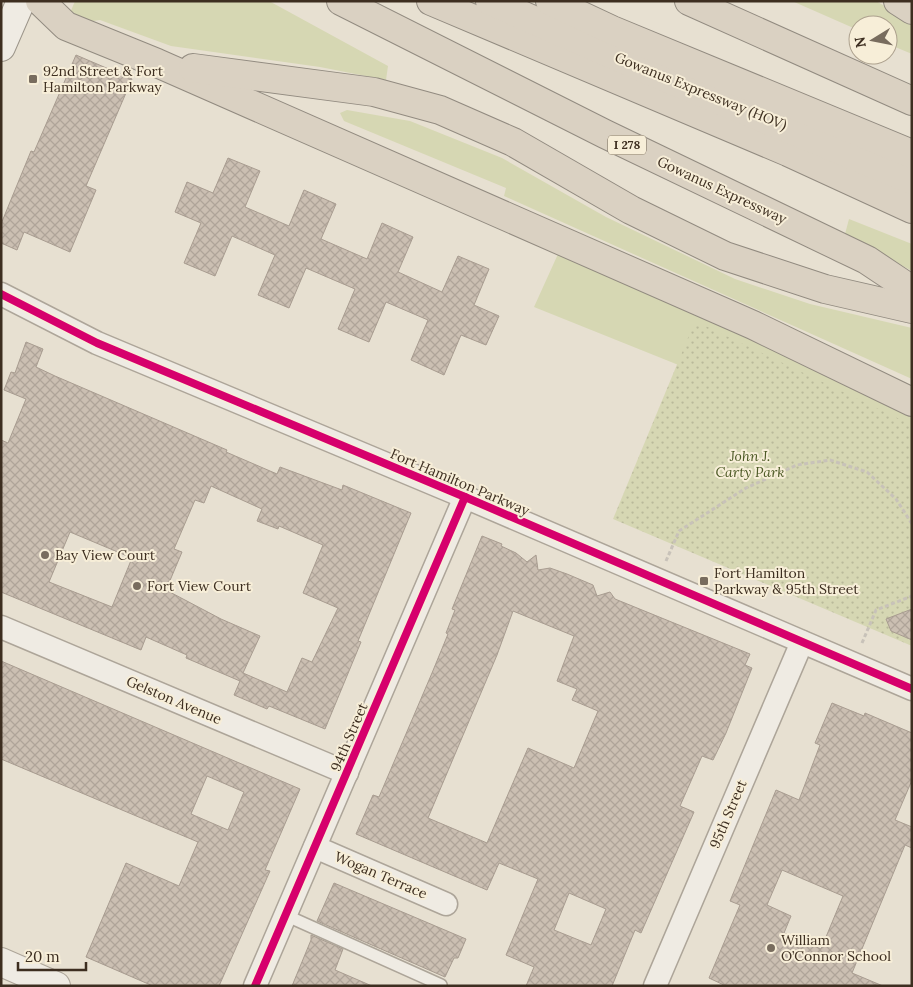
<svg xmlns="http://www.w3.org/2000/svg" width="913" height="987" font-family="Lora,serif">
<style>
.grass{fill:#d6d7b3}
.park{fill:url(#park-dots)}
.building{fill:url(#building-cross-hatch);stroke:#a89c90;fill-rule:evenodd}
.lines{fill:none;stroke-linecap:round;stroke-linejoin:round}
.service-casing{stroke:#ada599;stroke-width:14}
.minor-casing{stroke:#ada599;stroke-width:25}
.tertiary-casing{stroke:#ada599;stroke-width:30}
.secondary-casing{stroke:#9c958a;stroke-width:30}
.motorway-casing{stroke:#928b80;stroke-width:30}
.path{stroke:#c8c2b9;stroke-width:3;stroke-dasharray:4 2.5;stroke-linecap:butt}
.service{stroke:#efebe3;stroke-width:11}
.minor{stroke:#efebe3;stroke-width:22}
.tertiary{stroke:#efebe3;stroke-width:28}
.secondary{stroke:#efebe3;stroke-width:28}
.motorway{stroke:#dad1c2;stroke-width:28}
.cycleway-casing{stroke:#f7eed8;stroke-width:11}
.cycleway{stroke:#d6006c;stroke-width:8}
.poi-dot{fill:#786c5e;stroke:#f7eed8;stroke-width:2}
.labels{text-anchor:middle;stroke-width:4;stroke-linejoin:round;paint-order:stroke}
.shield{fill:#f7eed8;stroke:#756857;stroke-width:1}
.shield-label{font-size:12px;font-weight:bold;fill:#3d2e20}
.poi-label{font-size:14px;fill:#3d2e20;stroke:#f7eed8;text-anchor:start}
.street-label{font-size:14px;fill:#3d2e20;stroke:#f7eed8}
.park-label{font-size:14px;font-style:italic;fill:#4d5a26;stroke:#f7eed8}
</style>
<defs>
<pattern id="park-dots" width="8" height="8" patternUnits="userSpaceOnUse" patternTransform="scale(1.25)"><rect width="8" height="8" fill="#d6d7b3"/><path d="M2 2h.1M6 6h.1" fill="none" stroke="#b9b99a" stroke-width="1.8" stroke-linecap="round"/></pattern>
<pattern id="building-cross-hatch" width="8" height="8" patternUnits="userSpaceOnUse" patternTransform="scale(1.25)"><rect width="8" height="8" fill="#cbbfb2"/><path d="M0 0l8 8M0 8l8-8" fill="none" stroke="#afa499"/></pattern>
</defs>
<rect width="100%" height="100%" fill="#e7e0d1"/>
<g class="grass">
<polygon points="75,1 269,1 388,66 386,80 320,67 171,46 100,20 86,22 70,13"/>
<polygon points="792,1 876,1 912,22 912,54 888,44 888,25 858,25 858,30"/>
<polygon points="347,110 410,121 502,158 606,217 735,279 810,304 912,328 912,379 504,196 506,188 344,121 340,113"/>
<polygon points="849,219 912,244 912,271 845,234"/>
<polygon points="558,254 912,410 912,490 681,366 534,307"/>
</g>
<polygon class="park" points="695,321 912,425 912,646 613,519"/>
<g class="building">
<polygon points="76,55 132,79 86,186 96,190 70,252 24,232 17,250 1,243 1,224 31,151 34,152"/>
<polygon points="228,158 260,171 245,207 289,226 304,190 336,204 321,239 367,259 382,223 413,237 398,272 442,292 458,256 489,269 474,305 499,316 486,345 461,335 444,375 411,360 428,320 386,302 369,342 338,329 355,289 306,268 289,308 258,295 275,255 232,236 215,276 184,263 201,223 175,212 187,182 213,193"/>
<path d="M26 342 43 349 36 367 55 376 227 450 226 452 277 474 280 467 342 490 343 485 411 513 358 641 361 642 325 729 269 706 267 709 234 695 240 681 186 658 187 655 146 637 141 650 1 592V440L8 443 26 399 4 390 11 372 15 373ZM211 486 262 509 257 521 278 529 279 526 323 545 303 593 338 608 312 662 302 658 287 692 243 673 260 636 221 619 166 590 182 552 174 549 195 500 204 503ZM70 532 132 558 112 607 49 582Z"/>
<path d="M482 536 502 544 501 546 516 553 527 562 536 555 538 570 550 568 567 574 593 585 597 596 610 592 615 599 750 654 745 665 752 668 726 733 713 760 702 756 680 806 694 812 641 933 635 930 612 986H526L534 967 506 955 538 879 499 863 487 890 356 834 373 795 379 797 432 673 448 634 446 633 455 610 452 609ZM513 611 574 636 557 681 577 689 572 700 598 711 574 768 528 748 487 843 428 818 497 655ZM569 893 606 909 591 945 554 930Z"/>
<polygon points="912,609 912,640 891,631 886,619"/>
<path d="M1 661 300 789 265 870 270 871 219 986H153L86 957 126 863 179 886 198 842 1 759ZM207 776 244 792 228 830 191 814Z"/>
<path d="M832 703 864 716 865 713 912 733V780L895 820 912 827V848L905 845 852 973 883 986H726L709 978 740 905 730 901 776 790 799 800 820 745 815 743ZM782 870 843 896 821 949 784 933 791 916 767 905Z"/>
<polygon points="334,883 466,939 458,958 454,958 445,977 317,921"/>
<polygon points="311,935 343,949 335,970 372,986 292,986 311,940"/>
</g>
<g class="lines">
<defs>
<polyline id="service" points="285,915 441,985"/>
<g id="minor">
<polyline points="1,294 97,343 465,497 912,689"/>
<polyline points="1,627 347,773"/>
<polyline points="315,847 446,904"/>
<polyline points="255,986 465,497"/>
<polyline points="655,986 802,642"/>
</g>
<polyline id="tertiary" points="1,962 56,986"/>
<polyline id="secondary" points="1,47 21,1"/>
<g id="motorway">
<polyline points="40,1 66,26 157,63 753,325 912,402"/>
<polyline points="341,1 605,134 867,260 912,290"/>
<polyline points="431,1 788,152 912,209"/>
<polyline points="490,1 654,73 912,180"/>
<polyline points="550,1 612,30 912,154"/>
<polyline points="689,1 912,101"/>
<polyline points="898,1 912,10"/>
<polyline points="193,68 374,92 440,110 513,142 631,210 725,256 825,289 912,309"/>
</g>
</defs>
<use href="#service" class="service-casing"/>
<use href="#minor" class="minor-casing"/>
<use href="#tertiary" class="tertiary-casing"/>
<use href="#secondary" class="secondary-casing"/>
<use href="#motorway" class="motorway-casing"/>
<g class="path">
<polyline points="666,561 679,531 746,488 797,465 830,460 867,472 896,499 912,524"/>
<polyline points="862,643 876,610 912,596"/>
</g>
<use href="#service" class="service"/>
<use href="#minor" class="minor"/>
<use href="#tertiary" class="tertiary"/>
<use href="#secondary" class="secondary"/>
<use href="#motorway" class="motorway"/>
<defs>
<g id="cycleway">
<polyline points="1,294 97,343 465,497 912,689"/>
<polyline points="255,986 465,497"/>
</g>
</defs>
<use href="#cycleway" class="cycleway-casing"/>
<use href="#cycleway" class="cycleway"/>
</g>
<g class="poi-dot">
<rect x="28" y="74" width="10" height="10" rx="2.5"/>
<circle cx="45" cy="555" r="5"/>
<rect x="699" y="576" width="10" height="10" rx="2.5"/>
<circle cx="137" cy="586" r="5"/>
<circle cx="771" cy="948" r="5"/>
</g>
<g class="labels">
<rect class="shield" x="608" y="135.5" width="38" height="19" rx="4"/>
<g class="shield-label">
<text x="627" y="149">I 278</text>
</g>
<g class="poi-label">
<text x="43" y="76">92nd Street &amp; Fort<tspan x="43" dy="16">Hamilton Parkway</tspan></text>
<text x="55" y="560">Bay View Court</text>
<text x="714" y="578">Fort Hamilton<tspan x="714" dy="16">Parkway &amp; 95th Street</tspan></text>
<text x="147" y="591">Fort View Court</text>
<text x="781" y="945">William<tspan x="781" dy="16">O’Connor School</tspan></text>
</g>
<g class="street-label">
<text transform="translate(701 91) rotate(22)" y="5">Gowanus Expressway (HOV)</text>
<text transform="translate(722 190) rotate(25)" y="5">Gowanus Expressway</text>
<text transform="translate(460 482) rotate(23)" y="5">Fort Hamilton Parkway</text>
<text transform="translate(174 700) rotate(23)" y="5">Gelston Avenue</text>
<text transform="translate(349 737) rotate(-67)" y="5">94th Street</text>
<text transform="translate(728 814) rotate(-67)" y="5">95th Street</text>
<text transform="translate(381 875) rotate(23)" y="5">Wogan Terrace</text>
</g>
<g class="park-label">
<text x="750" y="461">John J.<tspan x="750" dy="16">Carty Park</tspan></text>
</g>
</g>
<rect width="913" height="987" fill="none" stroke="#3d2e20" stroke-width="5"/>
<g transform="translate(873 40) rotate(260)"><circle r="24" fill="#f7eed8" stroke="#ada18e"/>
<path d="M0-4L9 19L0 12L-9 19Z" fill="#786c5e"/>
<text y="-8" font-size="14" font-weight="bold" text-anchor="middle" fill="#3d2e20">N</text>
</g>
<path d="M18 962v8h68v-8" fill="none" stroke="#3d2e20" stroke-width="2.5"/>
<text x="25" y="962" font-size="15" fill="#3d2e20" stroke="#f7eed8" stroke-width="4" paint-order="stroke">20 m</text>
</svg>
